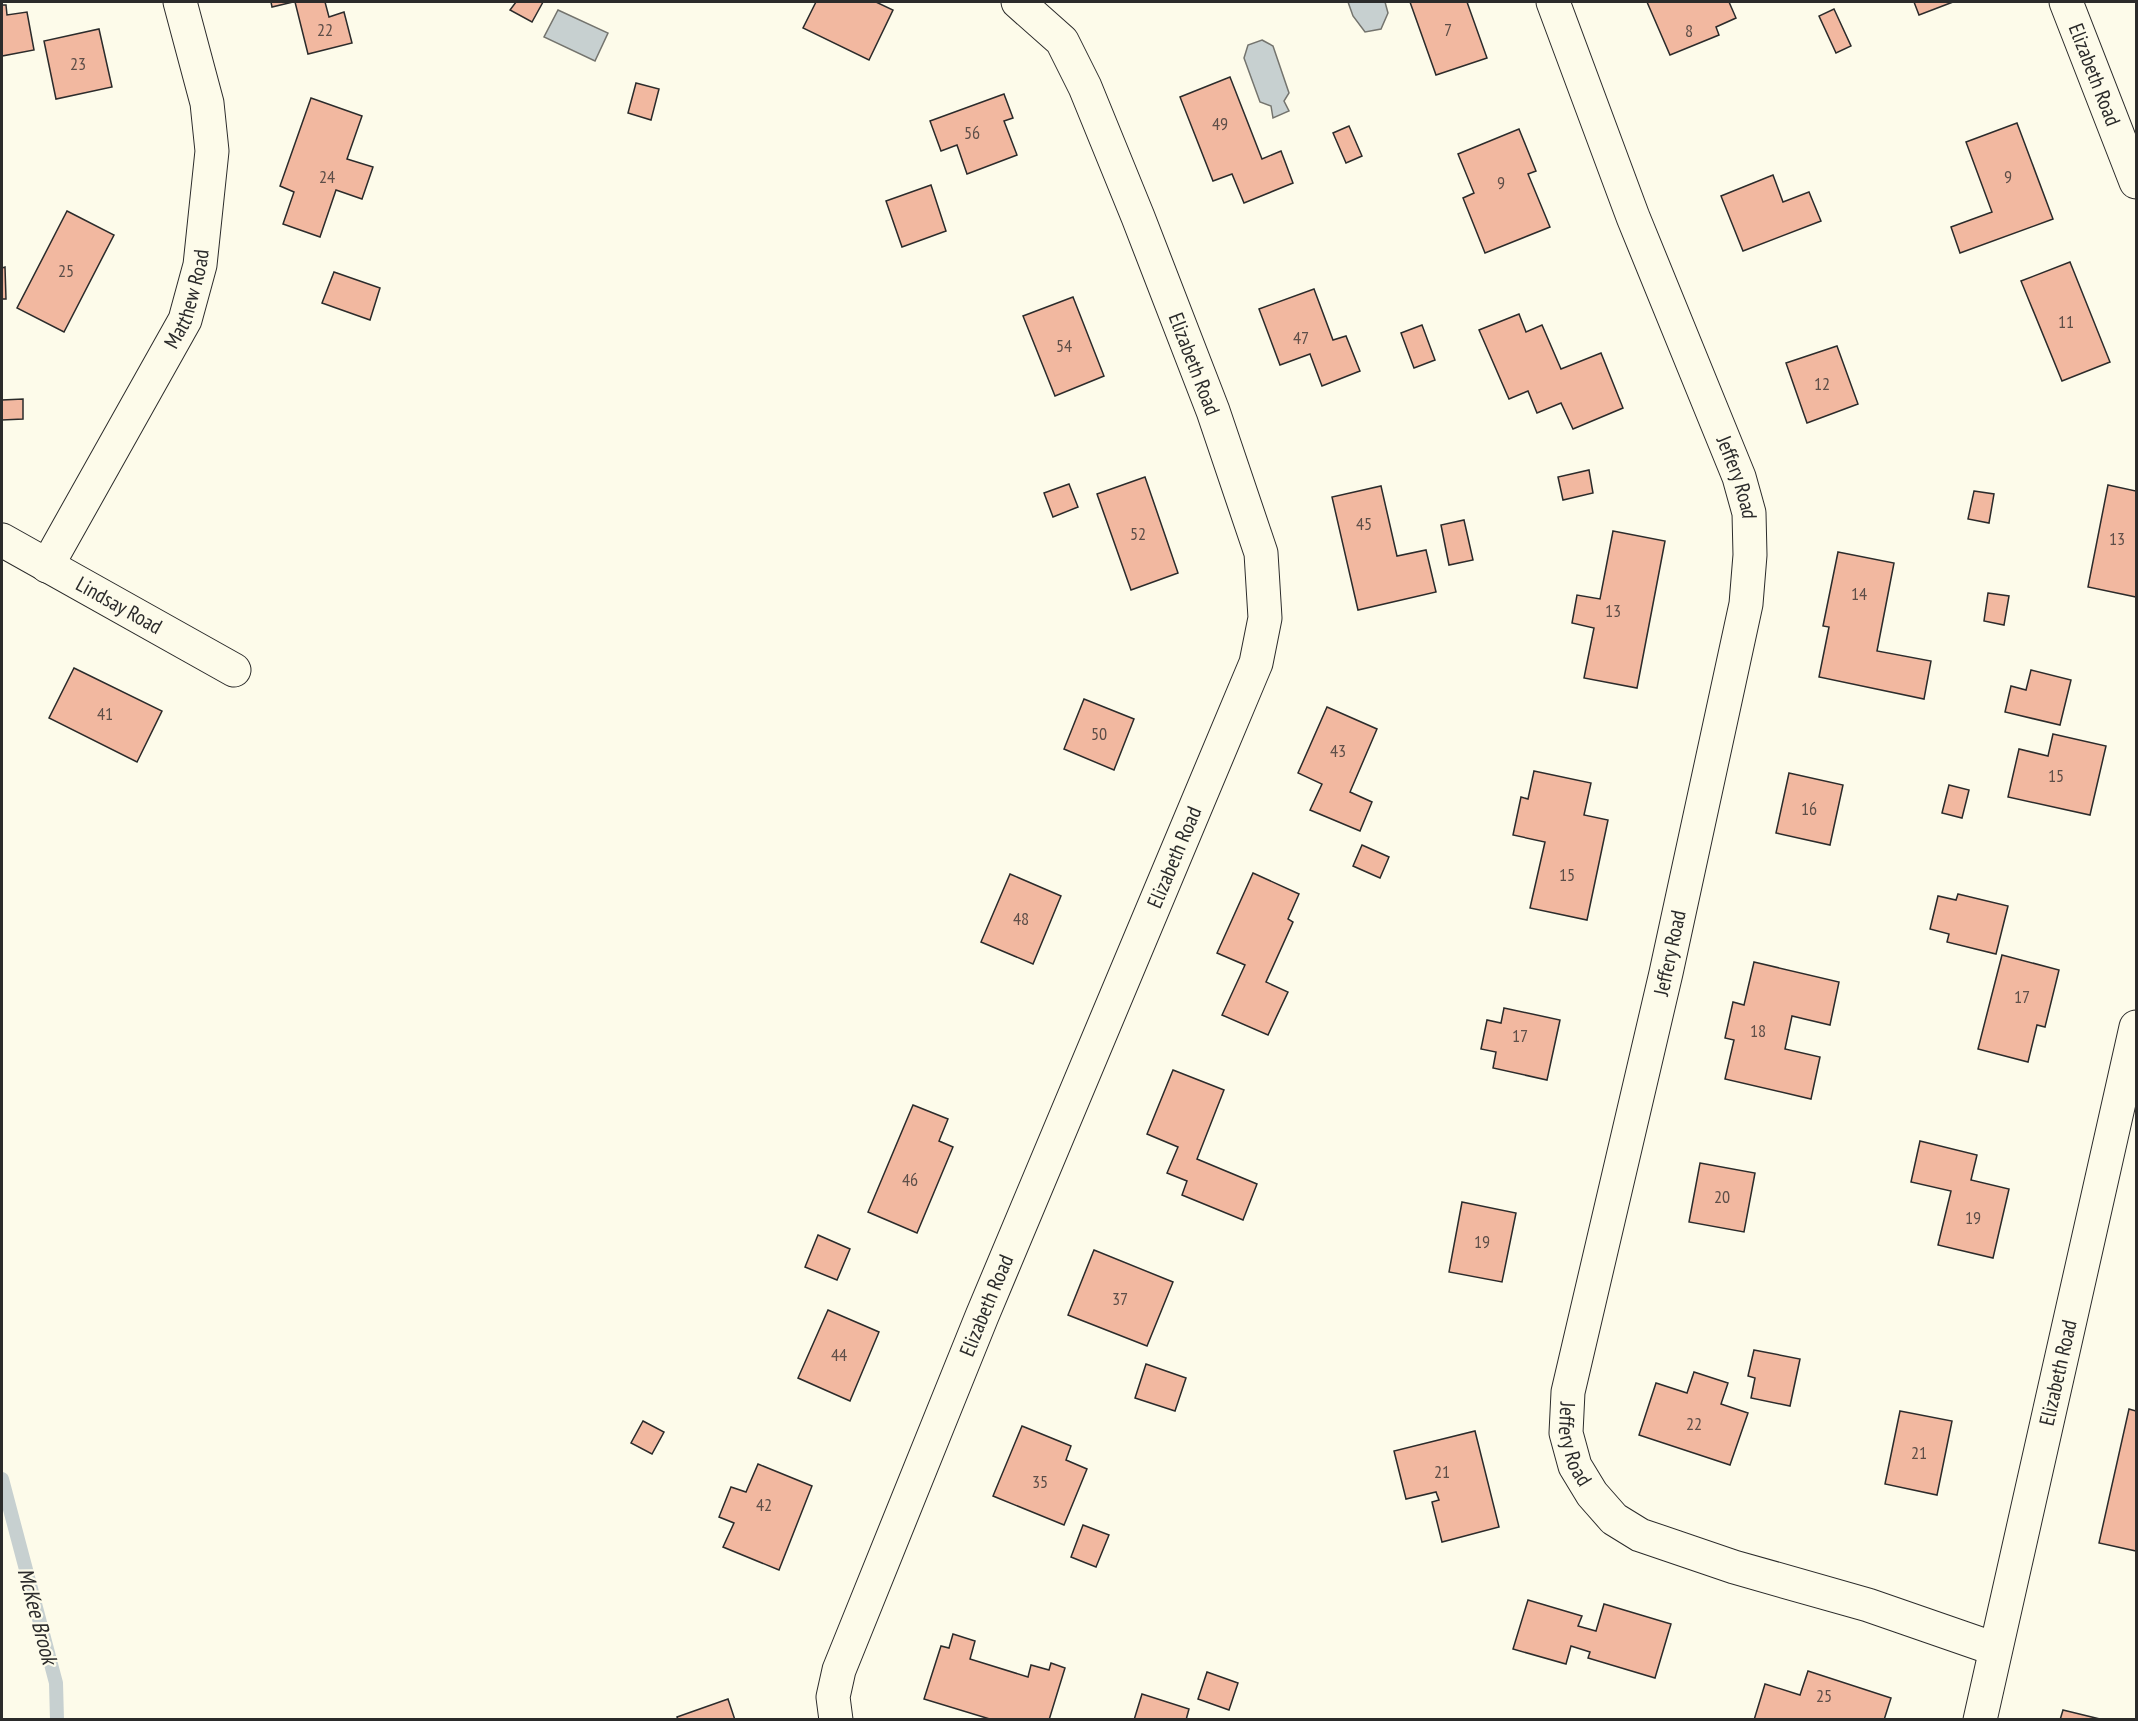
<svg xmlns="http://www.w3.org/2000/svg" width="2138" height="1721" font-family="'PT Sans Narrow',sans-serif">
<style>
.water{fill:#c7d0d0;stroke:#74746e;stroke-width:1.5}
.lines{fill:none;stroke-linecap:round;stroke-linejoin:round}
.stream{stroke:#c7d0d0;stroke-width:14}
.building{fill:#f2b8a0;stroke:#2b2b2b;stroke-width:1.5}
.minor-casing{stroke:#2b2b2b;stroke-width:35}
.minor{stroke:#fdfbea;stroke-width:33}
.labels{text-anchor:middle;stroke-width:4.5;stroke-linejoin:round;paint-order:stroke}
.number-label{font-size:18px;fill:#5d4e48}
.street-label{font-size:21px;fill:#2b2b2b;stroke:#fdfbea}
.water-label{font-size:22px;font-style:italic;fill:#2b2b2b;stroke:#fdfbea}
</style>
<rect width="100%" height="100%" fill="#fdfbea"/>
<g class="water">
<polygon points="1348,2 1385,2 1388,13 1381,29 1365,32 1353,16"/>
<polygon points="558,10 608,33 595,61 544,37"/>
<polygon points="1262,40 1273,46 1289,93 1284,101 1289,111 1273,118 1271,106 1260,102 1244,58 1248,45"/>
</g>
<g class="lines">
<polyline class="stream" points="2,1479 56,1683 57,1720"/>
</g>
<g class="building">
<polygon points="271,2 293,2 272,7"/>
<polygon points="295,2 325,2 329,17 344,12 352,43 308,54"/>
<polygon points="516,2 543,2 532,22 510,10"/>
<polygon points="816,2 876,2 893,10 869,60 803,28"/>
<polygon points="1410,2 1467,2 1487,58 1436,75"/>
<polygon points="1647,2 1729,2 1736,18 1716,27 1719,35 1670,55"/>
<polygon points="1914,2 1953,2 1919,15"/>
<polygon points="2,5 6,5 7,15 27,12 34,50 2,56"/>
<polygon points="1834,9 1851,46 1836,53 1819,16"/>
<polygon points="99,29 112,87 56,99 44,41"/>
<polygon points="1230,77 1262,159 1281,151 1293,183 1244,203 1232,174 1213,181 1180,97"/>
<polygon points="636,83 659,89 651,120 628,113"/>
<polygon points="1004,94 1013,118 1004,121 1017,155 967,174 957,145 941,151 930,121"/>
<polygon points="311,98 362,116 347,159 373,167 362,199 336,190 320,237 283,224 294,192 280,186"/>
<polygon points="2017,123 2053,219 1960,253 1951,227 1992,212 1966,142"/>
<polygon points="1349,126 1362,156 1346,163 1333,133"/>
<polygon points="1519,129 1536,171 1528,174 1550,227 1485,253 1463,198 1474,193 1458,154"/>
<polygon points="1773,175 1783,202 1809,192 1821,221 1743,251 1721,196"/>
<polygon points="931,185 946,231 902,247 886,201"/>
<polygon points="67,211 114,235 64,332 17,308"/>
<polygon points="2070,262 2110,362 2062,381 2021,281"/>
<polygon points="5,267 6,299 2,299 2,268"/>
<polygon points="334,272 380,288 370,320 322,303"/>
<polygon points="1314,289 1333,340 1346,336 1360,371 1322,386 1310,354 1280,365 1259,309"/>
<polygon points="1073,297 1104,376 1055,396 1023,316"/>
<polygon points="1519,314 1526,332 1542,325 1561,369 1601,353 1623,408 1573,429 1561,403 1537,413 1528,391 1509,399 1479,330"/>
<polygon points="1422,325 1435,360 1414,368 1401,333"/>
<polygon points="1837,346 1858,404 1807,423 1786,363"/>
<polygon points="23,399 23,419 2,420 2,400"/>
<polygon points="1589,470 1593,493 1563,500 1558,477"/>
<polygon points="1145,477 1178,573 1131,590 1097,494"/>
<polygon points="1069,484 1078,507 1053,517 1044,493"/>
<polygon points="2108,485 2136,491 2136,597 2088,587"/>
<polygon points="1381,486 1397,556 1426,550 1436,592 1358,610 1332,497"/>
<polygon points="1974,491 1994,494 1989,523 1968,519"/>
<polygon points="1464,520 1473,560 1449,565 1441,525"/>
<polygon points="1613,531 1665,541 1637,688 1584,678 1594,628 1572,623 1577,595 1600,599"/>
<polygon points="1838,552 1894,563 1877,651 1931,661 1924,699 1819,677 1829,627 1823,626"/>
<polygon points="1988,593 2009,596 2004,625 1984,621"/>
<polygon points="74,668 162,711 137,762 49,718"/>
<polygon points="2031,670 2071,680 2060,725 2005,712 2011,686 2026,690"/>
<polygon points="1084,699 1134,719 1114,770 1064,749"/>
<polygon points="1327,707 1377,729 1350,792 1372,802 1360,831 1310,810 1322,784 1298,773"/>
<polygon points="2053,734 2106,746 2090,815 2008,797 2019,749 2048,756"/>
<polygon points="1534,771 1591,783 1584,815 1608,820 1587,920 1530,908 1545,842 1513,835 1521,797 1528,799"/>
<polygon points="1789,773 1843,785 1830,845 1776,833"/>
<polygon points="1949,785 1969,790 1962,818 1942,813"/>
<polygon points="1362,845 1389,857 1380,878 1353,866"/>
<polygon points="1253,873 1299,894 1288,919 1293,922 1266,982 1288,992 1268,1035 1222,1015 1245,965 1217,953"/>
<polygon points="1010,874 1061,896 1033,964 981,942"/>
<polygon points="1958,894 2008,906 1996,954 1947,942 1949,934 1930,929 1938,896 1956,900"/>
<polygon points="2002,955 2059,970 2045,1027 2037,1025 2028,1062 1978,1049"/>
<polygon points="1754,962 1839,982 1830,1025 1792,1016 1785,1049 1820,1057 1811,1099 1725,1079 1734,1040 1725,1038 1733,1002 1744,1005"/>
<polygon points="1504,1008 1560,1020 1547,1080 1493,1068 1496,1052 1481,1049 1487,1020 1501,1023"/>
<polygon points="1173,1070 1224,1090 1197,1159 1257,1184 1243,1220 1182,1195 1187,1181 1167,1173 1178,1147 1147,1134"/>
<polygon points="913,1105 948,1119 939,1141 953,1147 917,1233 868,1212"/>
<polygon points="1920,1141 1977,1155 1971,1180 2009,1189 1993,1258 1938,1245 1951,1191 1911,1182"/>
<polygon points="1700,1163 1755,1173 1744,1232 1689,1222"/>
<polygon points="1462,1202 1516,1213 1502,1282 1449,1272"/>
<polygon points="818,1235 850,1249 837,1280 805,1267"/>
<polygon points="1094,1250 1173,1282 1147,1346 1068,1315"/>
<polygon points="828,1310 879,1332 850,1401 798,1378"/>
<polygon points="1754,1350 1800,1359 1790,1406 1751,1398 1755,1378 1748,1376"/>
<polygon points="1146,1364 1186,1378 1175,1411 1135,1398"/>
<polygon points="1694,1372 1728,1383 1721,1404 1748,1413 1730,1465 1639,1435 1656,1383 1687,1393"/>
<polygon points="2129,1409 2136,1411 2136,1551 2099,1543"/>
<polygon points="1900,1411 1952,1421 1937,1495 1885,1484"/>
<polygon points="643,1421 664,1432 652,1454 631,1443"/>
<polygon points="1022,1426 1071,1446 1066,1460 1087,1469 1064,1525 993,1496"/>
<polygon points="1475,1431 1499,1527 1442,1542 1432,1502 1439,1500 1436,1492 1406,1499 1394,1451"/>
<polygon points="758,1464 812,1486 779,1570 723,1547 734,1523 719,1517 731,1487 746,1492"/>
<polygon points="1083,1525 1109,1535 1096,1567 1071,1557"/>
<polygon points="1528,1600 1582,1616 1578,1626 1596,1631 1604,1604 1671,1624 1655,1678 1588,1658 1590,1652 1571,1646 1566,1664 1513,1649"/>
<polygon points="953,1634 975,1641 970,1659 1028,1677 1031,1665 1049,1670 1051,1663 1065,1668 1049,1720 993,1720 924,1699 941,1646 949,1648"/>
<polygon points="1808,1671 1891,1698 1884,1720 1754,1720 1765,1684 1800,1695"/>
<polygon points="1207,1672 1238,1683 1229,1710 1198,1699"/>
<polygon points="1142,1694 1189,1709 1186,1720 1134,1720"/>
<polygon points="728,1699 735,1720 678,1720 677,1717"/>
<polygon points="2063,1710 2104,1720 2060,1720"/>
</g>
<g class="lines">
<defs>
<g id="minor">
<path id="s1" d="M1553 2 1633 217 1739 477 1749 513 1750 555 1746 604 1666 973 1568 1392 1566 1433 1575 1466 1592 1494 1614 1519 1640 1535 1734 1567 1868 1605 1995 1649"/>
<path id="s2" d="M2066 2 2136 182"/>
<path id="s3" d="M2 540 234 670"/>
<path id="s4" d="M47 566 185 320 200 265 212 151 207 103 180 2"/>
<path id="s5" d="M836 1720 833 1697 839 1670 982 1316 1256 663 1265 618 1261 553 1213 411 1138 217 1085 87 1062 41 1018 2"/>
<path id="s6" d="M1980 1720 2136 1027"/>
</g>
</defs>
<use href="#minor" class="minor-casing"/>
<use href="#minor" class="minor"/>
</g>
<g class="labels">
<g class="number-label">
<text x="325" y="36">22</text>
<text x="1448" y="36">7</text>
<text x="1689" y="37">8</text>
<text x="78" y="70">23</text>
<text x="1220" y="130">49</text>
<text x="972" y="139">56</text>
<text x="327" y="183">24</text>
<text x="2008" y="183">9</text>
<text x="1501" y="189">9</text>
<text x="66" y="277">25</text>
<text x="2066" y="328">11</text>
<text x="1301" y="344">47</text>
<text x="1064" y="352">54</text>
<text x="1822" y="390">12</text>
<text x="1364" y="530">45</text>
<text x="1138" y="540">52</text>
<text x="2117" y="545">13</text>
<text x="1859" y="600">14</text>
<text x="1613" y="617">13</text>
<text x="105" y="720">41</text>
<text x="1099" y="740">50</text>
<text x="1338" y="757">43</text>
<text x="2056" y="782">15</text>
<text x="1809" y="815">16</text>
<text x="1567" y="881">15</text>
<text x="1021" y="925">48</text>
<text x="2022" y="1003">17</text>
<text x="1758" y="1037">18</text>
<text x="1520" y="1042">17</text>
<text x="910" y="1186">46</text>
<text x="1722" y="1203">20</text>
<text x="1973" y="1224">19</text>
<text x="1482" y="1248">19</text>
<text x="1120" y="1305">37</text>
<text x="839" y="1361">44</text>
<text x="1694" y="1430">22</text>
<text x="1919" y="1459">21</text>
<text x="1442" y="1478">21</text>
<text x="1040" y="1488">35</text>
<text x="764" y="1511">42</text>
<text x="1824" y="1702">25</text>
</g>
<g class="street-label">
<text dy="7" stroke="none"><textPath href="#s2" startOffset="78">Elizabeth Road</textPath></text>
<text dy="7" stroke="none"><textPath href="#s4" startOffset="303">Matthew Road</textPath></text>
<text transform="translate(1194 364) rotate(69)" y="7">Elizabeth Road</text>
<text dy="7" stroke="none"><textPath href="#s1" startOffset="510">Jeffery Road</textPath></text>
<text dy="7" stroke="none"><textPath href="#s3" startOffset="134">Lindsay Road</textPath></text>
<text dy="7" stroke="none"><textPath href="#s5" startOffset="930">Elizabeth Road</textPath></text>
<text transform="translate(1670 953) rotate(-78)" y="7">Jeffery Road</text>
<text dy="7" stroke="none"><textPath href="#s5" startOffset="444">Elizabeth Road</textPath></text>
<text dy="7" stroke="none"><textPath href="#s6" startOffset="356">Elizabeth Road</textPath></text>
<text dy="7" stroke="none"><textPath href="#s1" startOffset="1500">Jeffery Road</textPath></text>
</g>
<g class="water-label">
<text transform="translate(38 1616) rotate(75)" y="8">McKee Brook</text>
</g>
</g>
<rect width="2138" height="1721" fill="none" stroke="#2b2b2b" stroke-width="6"/>
</svg>
